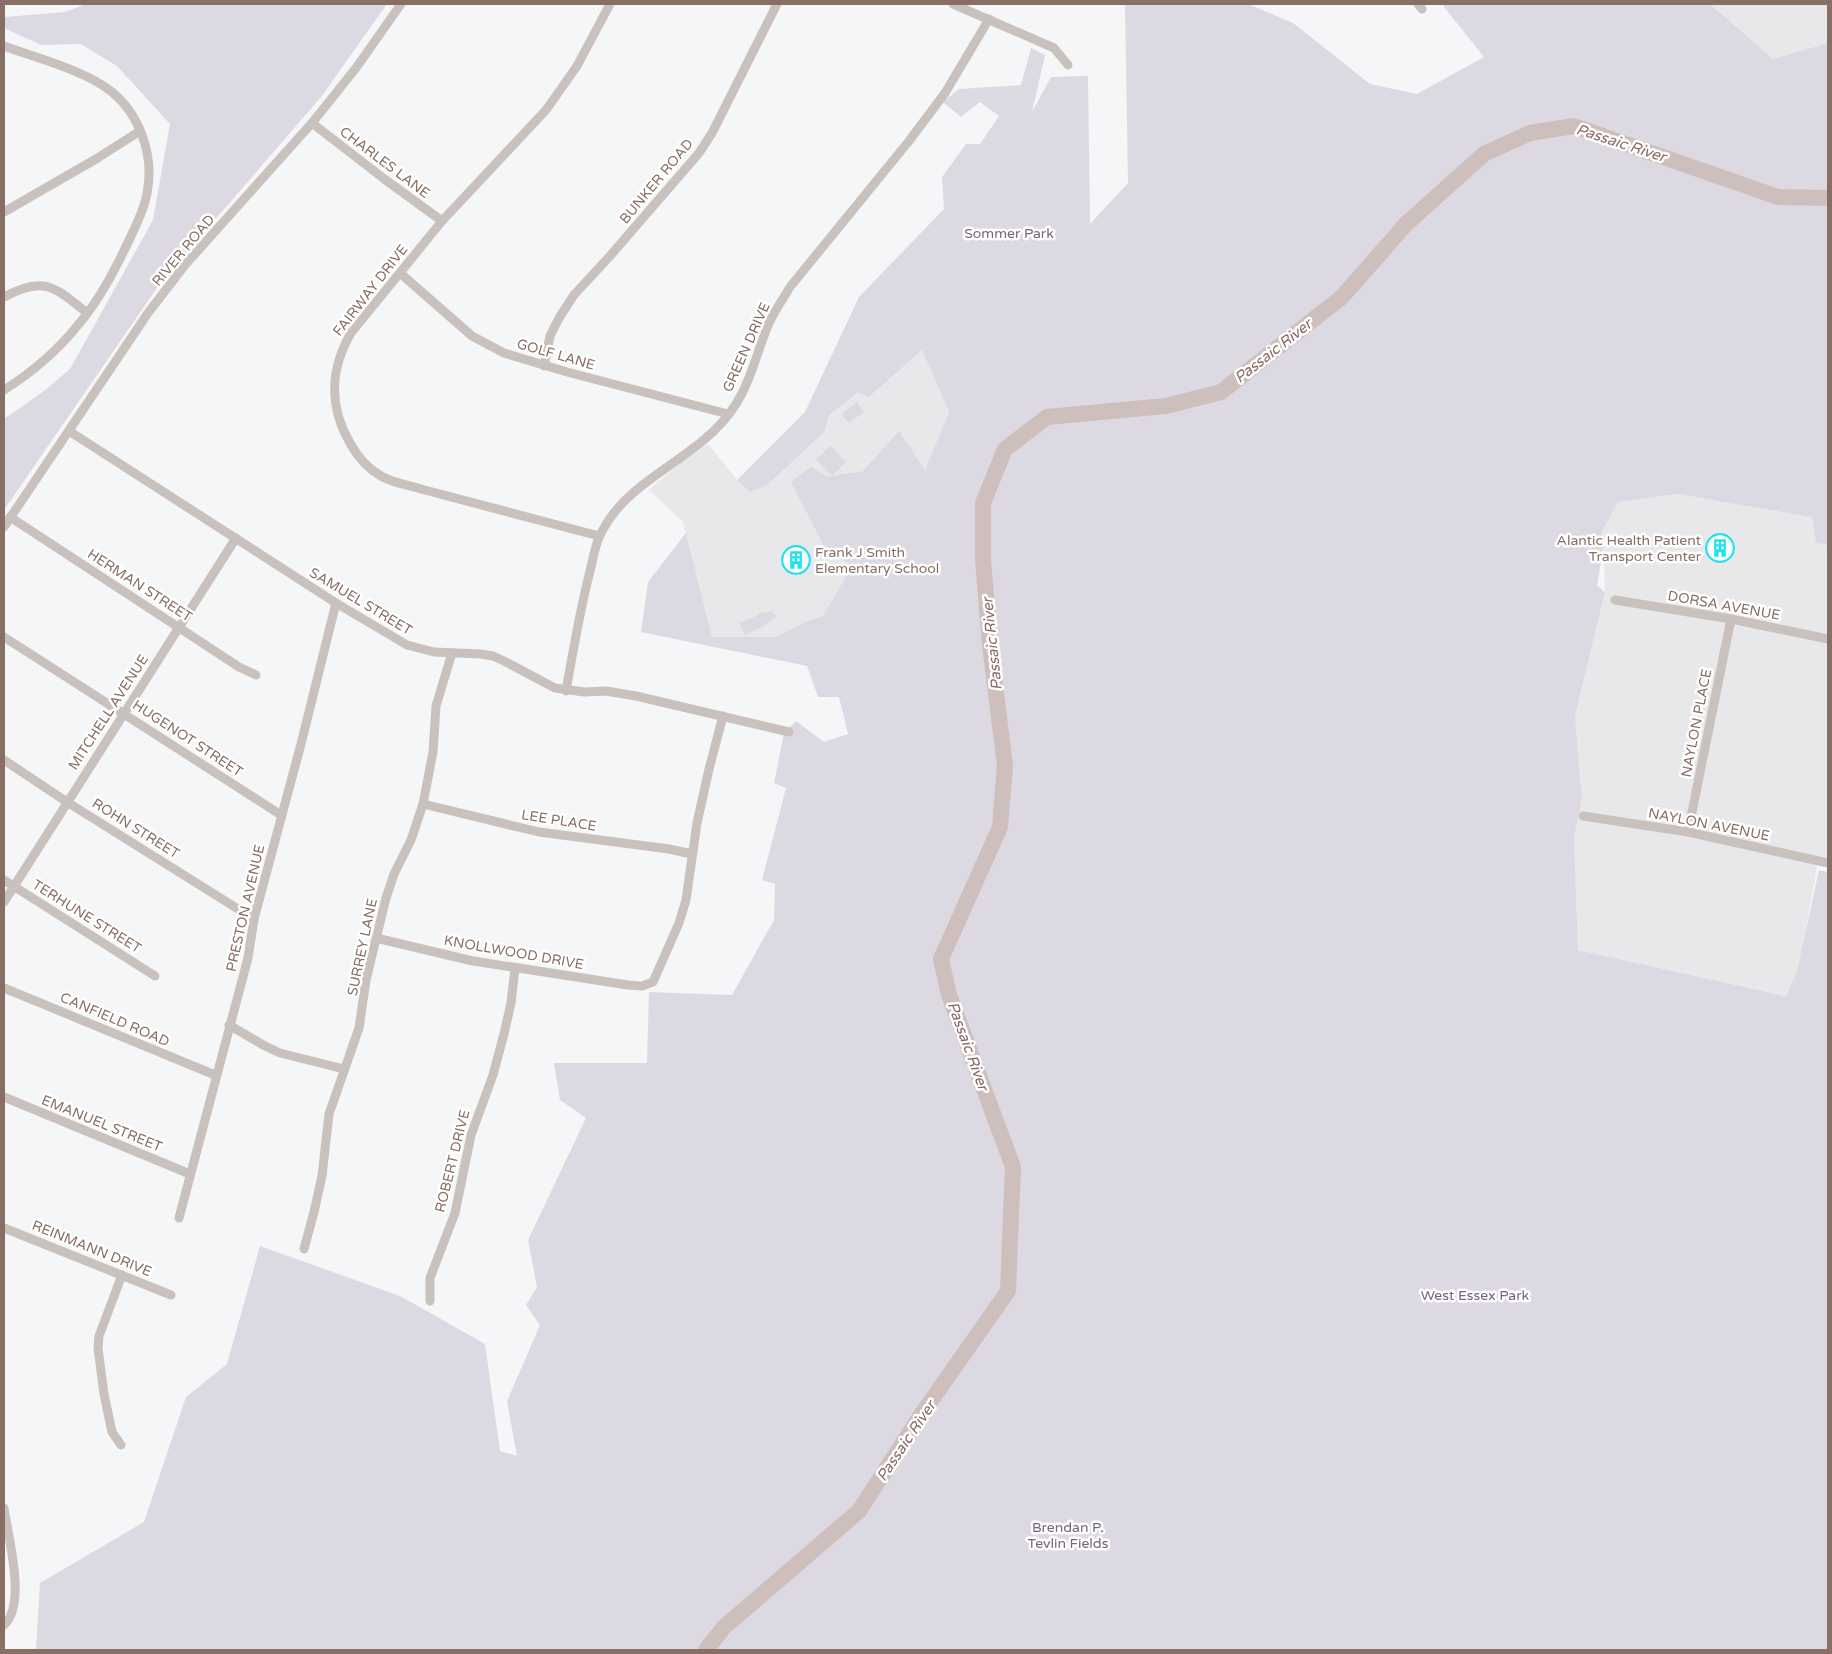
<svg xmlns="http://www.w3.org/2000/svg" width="1832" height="1654" font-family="'Varela Round',sans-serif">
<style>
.built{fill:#e8e7e9}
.green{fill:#dcd9e2}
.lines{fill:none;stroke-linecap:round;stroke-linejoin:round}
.river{stroke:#cebfbd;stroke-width:16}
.minor{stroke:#c8c1be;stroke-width:9}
.labels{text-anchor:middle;stroke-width:5;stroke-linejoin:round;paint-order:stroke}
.street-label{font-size:14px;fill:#886e65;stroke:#fff}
.park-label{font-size:14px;fill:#75657f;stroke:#fff}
.poi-label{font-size:14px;fill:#886e65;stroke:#fff;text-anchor:end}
.water-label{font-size:15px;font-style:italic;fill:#8b6966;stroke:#fff}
</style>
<rect width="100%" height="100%" fill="#f5f6f8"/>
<g class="built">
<polygon points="1710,4 1828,4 1828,43 1773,59"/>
<polygon points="922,350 949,412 925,471 899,432 863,471 827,477 824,546 852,566 823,616 807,621 775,637 712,637 683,522 649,490 680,463 708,444 737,480 750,492 825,431 829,415 858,393 869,397"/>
<polygon points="1678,494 1812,515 1816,543 1828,545 1828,863 1818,861 1800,962 1787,996 1578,950 1574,835 1582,798 1575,716 1605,592 1603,530 1618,502"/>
</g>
<g class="green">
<polygon points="86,4 387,4 321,97 161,282 4,510 4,419 44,391 70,369 153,220 170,124 117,66 81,44 41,45 4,28 4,17 65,12"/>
<polygon points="1125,4 1248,4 1293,23 1370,84 1417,94 1484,57 1444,7 1445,4 1710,4 1773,59 1828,43 1828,545 1816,543 1812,517 1678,494 1618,502 1603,530 1602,536 1605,537 1597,586 1605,592 1575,716 1582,798 1574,837 1578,950 1786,996 1797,971 1819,870 1828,872 1828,1650 36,1650 40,1583 144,1522 186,1397 227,1364 260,1246 400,1296 485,1344 500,1451 517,1456 507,1401 540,1325 526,1305 537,1287 528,1240 586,1118 560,1100 554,1063 647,1063 649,992 732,995 774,920 775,884 762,880 786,788 774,783 784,733 796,721 824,742 848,734 839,697 818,697 807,666 641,632 648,582 686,533 712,637 775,637 807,621 823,616 852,566 824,546 791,482 811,467 827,477 832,476 816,459 831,446 846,462 832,476 863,471 899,431 925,470 949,412 922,350 869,397 858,393 829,415 825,431 766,486 750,492 737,480 805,412 859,297 944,209 942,177 966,144 980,144 999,116 980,102 961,117 943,102 959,89 1021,85 1031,48 1045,55 1032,112 1051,77 1088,76 1090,224 1128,183"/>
<polygon points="857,402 864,412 849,423 841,414"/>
<polygon points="771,611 777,617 760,628 745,635 739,623 754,617 760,612 767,613"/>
</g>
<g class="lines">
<polyline class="river" points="706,1650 724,1627 859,1511 921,1415 1008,1291 1013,1167 949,995 941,959 1000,827 1005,766 990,645 983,559 983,503 1005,449 1047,417 1166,406 1221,392 1342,297 1406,224 1484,154 1530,133 1574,126 1778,197 1828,198"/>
<g class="minor">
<polyline points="953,4 1054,48 1068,65"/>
<polyline points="1418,4 1422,9"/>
<path d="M4 46C36 58 85 70 112 92 139 114 153 153 148 187 146 204 139 219 132 234 117 266 101 298 78 325 58 350 31 373 4 390"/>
<polyline points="312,123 383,178 442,221"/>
<polyline points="4,212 96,159 140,131"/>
<polyline points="400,273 472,336 504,353 567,372 728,414"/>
<path d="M4 297C44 275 55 287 87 313"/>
<polyline points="544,366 550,336 559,318 574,295 610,256 699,153 712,133 777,4"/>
<polyline points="69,431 336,603 407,645 434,652 481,654 493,656 504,661 555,688 584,692 606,691 636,696 789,732"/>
<polyline points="10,517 239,667 256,675"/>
<polyline points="4,527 148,313 185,265 312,123 356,68 401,4"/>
<path d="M599 536 421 489C408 485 393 483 381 476 367 468 357 456 350 443 329 407 330 369 351 333L442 221 546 110 577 66 610 4"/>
<polyline points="1615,600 1731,619 1828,639"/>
<polyline points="4,637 281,815"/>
<path d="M566 691C573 651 580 610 590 571 593 559 595 546 600 535 608 519 620 504 633 493 666 464 709 445 734 407 751 382 757 351 769 323 775 310 783 299 790 287L909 141 945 93 989 19"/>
<polyline points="4,760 67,802 254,919"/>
<polyline points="423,804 539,832 669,849 692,854"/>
<polyline points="1583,816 1688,832 1828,863"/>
<polyline points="1688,832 1731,619"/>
<polyline points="4,880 155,976"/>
<polyline points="4,902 236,538"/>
<polyline points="376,938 473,961 628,985 642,986 653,982 679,923 686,900 697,823 709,769 723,716"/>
<polyline points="4,988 215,1075"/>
<polyline points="229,1025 265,1046 280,1053 344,1069"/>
<polyline points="4,1097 190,1174"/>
<polyline points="179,1218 248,958 254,919 301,744 336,603"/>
<polyline points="4,1228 171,1295"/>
<polyline points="304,1249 314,1212 322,1176 329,1114 359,1028 366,980 386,898 394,874 411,840 423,804 433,752 436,706 452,653"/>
<polyline points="430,1301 430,1278 455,1213 471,1135 493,1075 504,1034 511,1003 515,968"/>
<polyline points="121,1445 112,1432 104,1394 98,1348 99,1336 122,1275"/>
<path d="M4 1508C8 1537 27 1604 4 1625"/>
</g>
</g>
<defs>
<symbol id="building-ring" viewBox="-11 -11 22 22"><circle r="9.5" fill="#fff" stroke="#20e3ed" stroke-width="1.5"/><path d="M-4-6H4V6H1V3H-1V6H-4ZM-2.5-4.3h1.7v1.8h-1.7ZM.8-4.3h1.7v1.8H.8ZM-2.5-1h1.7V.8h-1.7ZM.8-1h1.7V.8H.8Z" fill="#20e3ed"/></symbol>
</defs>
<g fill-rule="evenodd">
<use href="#building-ring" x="1704" y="532" width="32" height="32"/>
<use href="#building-ring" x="780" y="544" width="32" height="32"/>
</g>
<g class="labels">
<g class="street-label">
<text transform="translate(385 162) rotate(37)" y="5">CHARLES LANE</text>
<text transform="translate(656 181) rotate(-50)" y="5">BUNKER ROAD</text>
<text transform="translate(183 250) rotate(-50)" y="5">RIVER ROAD</text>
<text transform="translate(370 290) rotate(-52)" y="5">FAIRWAY DRIVE</text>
<text transform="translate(746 347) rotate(-66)" y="5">GREEN DRIVE</text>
<text transform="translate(556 354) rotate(16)" y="5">GOLF LANE</text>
<text transform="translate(140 585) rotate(33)" y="5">HERMAN STREET</text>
<text transform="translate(361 601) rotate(31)" y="5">SAMUEL STREET</text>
<text transform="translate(1724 605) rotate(10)" y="5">DORSA AVENUE</text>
<text transform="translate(108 712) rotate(-57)" y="5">MITCHELL AVENUE</text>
<text transform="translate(1696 723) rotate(-79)" y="5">NAYLON PLACE</text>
<text transform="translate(188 738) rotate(33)" y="5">HUGENOT STREET</text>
<text transform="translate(559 820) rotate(9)" y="5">LEE PLACE</text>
<text transform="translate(1709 824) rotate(11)" y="5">NAYLON AVENUE</text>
<text transform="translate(136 828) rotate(32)" y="5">ROHN STREET</text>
<text transform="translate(245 908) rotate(-77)" y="5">PRESTON AVENUE</text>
<text transform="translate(87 916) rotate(32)" y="5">TERHUNE STREET</text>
<text transform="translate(362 947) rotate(-78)" y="5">SURREY LANE</text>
<text transform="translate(514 952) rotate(10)" y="5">KNOLLWOOD DRIVE</text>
<text transform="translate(115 1019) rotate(23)" y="5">CANFIELD ROAD</text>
<text transform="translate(102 1123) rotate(22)" y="5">EMANUEL STREET</text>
<text transform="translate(452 1161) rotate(-76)" y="5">ROBERT DRIVE</text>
<text transform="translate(92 1248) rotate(22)" y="5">REINMANN DRIVE</text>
</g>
<g class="park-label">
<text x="1009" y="238">Sommer Park</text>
<text x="1475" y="1300">West Essex Park</text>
<text x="1068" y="1532">Brendan P.<tspan x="1068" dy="16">Tevlin Fields</tspan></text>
</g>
<g class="poi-label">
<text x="1701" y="545">Alantic Health Patient<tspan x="1701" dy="16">Transport Center</tspan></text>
<text x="815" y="557" text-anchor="start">Frank J Smith<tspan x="815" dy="16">Elementary School</tspan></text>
</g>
<g class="water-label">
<text transform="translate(1621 143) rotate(18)" y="5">Passaic River</text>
<text transform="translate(1273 351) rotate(-38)" y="5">Passaic River</text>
<text transform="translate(992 644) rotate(-96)" y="5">Passaic River</text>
<text transform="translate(968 1046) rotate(70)" y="5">Passaic River</text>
<text transform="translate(906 1441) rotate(-56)" y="5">Passaic River</text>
</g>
</g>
<rect width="1832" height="1654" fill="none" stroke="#886e65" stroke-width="10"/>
</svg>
